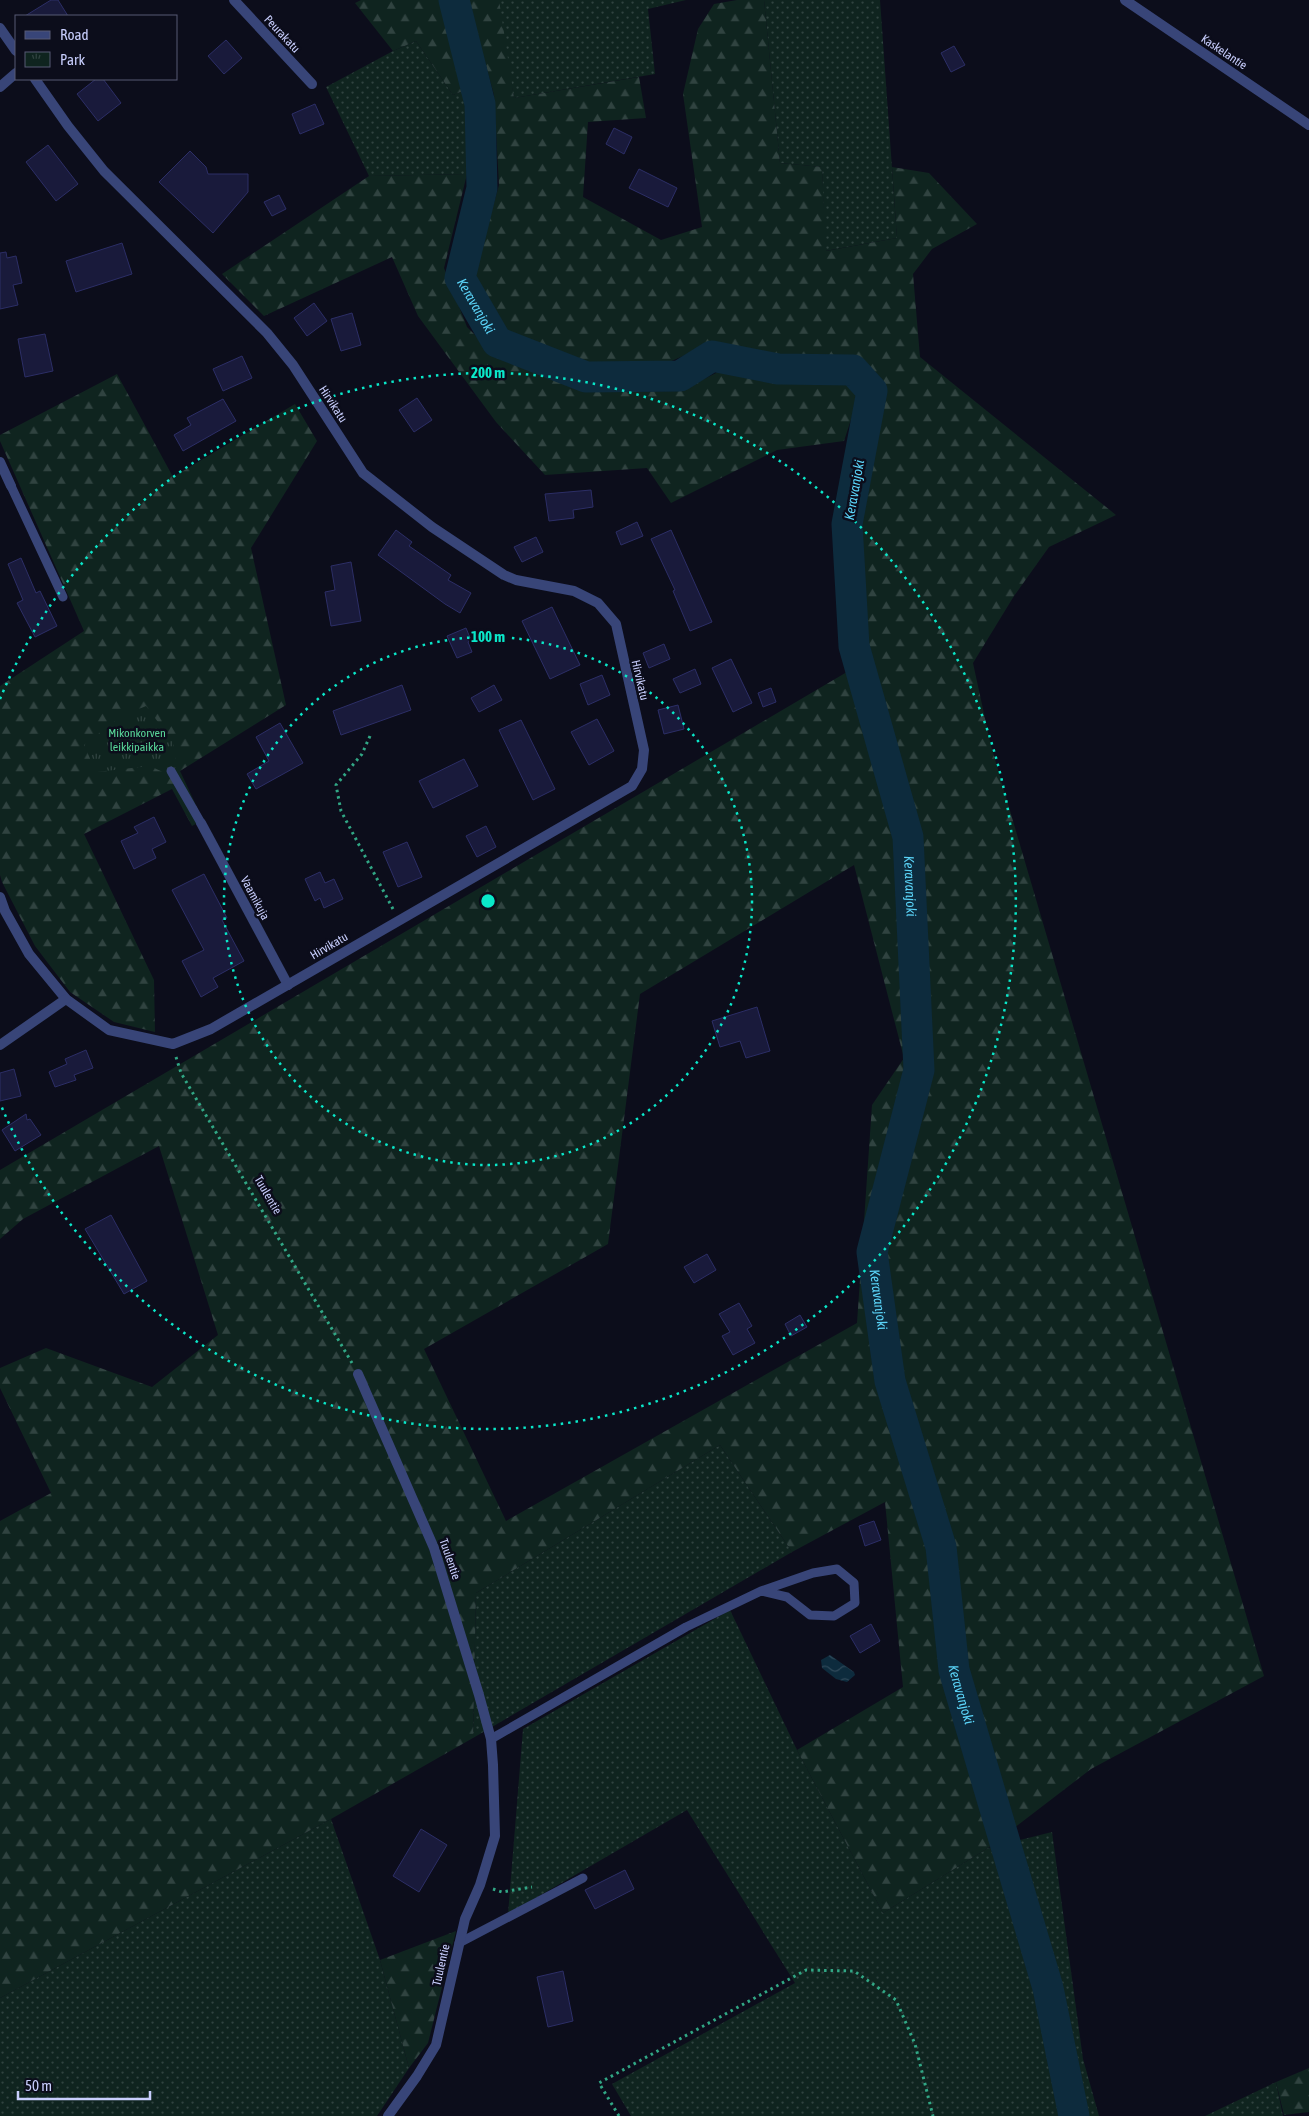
<svg xmlns="http://www.w3.org/2000/svg" width="1309" height="2116" font-family="'Asap Condensed',sans-serif">
<style>
.grass{fill:url(#grass-dots)}
.forest{fill:url(#forest-firs);fill-rule:evenodd}
.park{fill:url(#park-tufts)}
.water{fill:url(#water-waves)}
.lines{fill:none;stroke-linecap:round;stroke-linejoin:round}
.river{stroke:#0d2b3d;stroke-width:31}
.building{fill:#191a3b;stroke:#2c2e66}
.path{stroke:#31a785;stroke-width:3;stroke-dasharray:2.5 4;stroke-linecap:butt}
.service{stroke:#384578;stroke-width:9}
.minor{stroke:#384578;stroke-width:10}
.tertiary{stroke:#384578;stroke-width:10}
.ring{fill:none;stroke:#0ae7c9;stroke-width:2.5;stroke-dasharray:2.5 5}
.labels{text-anchor:middle;stroke-width:5;stroke-linejoin:round;paint-order:stroke}
.street-label{font-size:12px;fill:#c8cefd;stroke:#0c0d1b}
.park-label{font-size:12px;fill:#59d89a;stroke:#0c0d1b}
.water-label{font-size:14px;font-style:italic;fill:#5bd4f8;stroke:#0c0d1b}
.centre{fill:#0ae7c9;stroke:#0c0d1b;stroke-width:2.5}
.ring-label{font-size:15px;text-anchor:middle;font-weight:bold;fill:#0ae7c9;stroke:#0c0d1b;stroke-width:5;stroke-linejoin:round;paint-order:stroke}
</style>
<defs>
<pattern id="grass-dots" width="8" height="8" patternUnits="userSpaceOnUse" patternTransform="scale(1.25)"><rect width="8" height="8" fill="#0f241f"/><path d="M2 2h.1M6 6h.1" fill="none" stroke="#304340" stroke-width="1.8" stroke-linecap="round"/></pattern>
<pattern id="forest-firs" width="22" height="20" patternUnits="userSpaceOnUse" patternTransform="scale(1.25)"><rect width="22" height="20" fill="#0f241f"/><path d="M5 1l3.5 6h-7zM16 11l3.5 6h-7z" fill="#304340"/></pattern>
<pattern id="park-tufts" width="24" height="20" patternUnits="userSpaceOnUse" patternTransform="scale(1.25)"><rect width="24" height="20" fill="#0f241f"/><path d="M3 7l-1-3M5 7V3M7 7l1-3M15 17l-1-3M17 17v-4M19 17l1-3" fill="none" stroke="#304340"/></pattern>
<pattern id="water-waves" width="16" height="10" patternUnits="userSpaceOnUse" patternTransform="scale(1.25)"><rect width="16" height="10" fill="#0d2b3d"/><path d="M0 5q4-4 8 0t8 0" fill="none" stroke="#2f495a"/></pattern>
</defs>
<rect width="100%" height="100%" fill="#0c0d1b"/>
<g class="grass">
<polygon points="496,0 686,0 648,9 655,74 514,98"/>
<polygon points="764,0 880,0 897,238 825,251 822,167 780,163"/>
<polygon points="416,41 453,95 470,88 474,107 467,174 369,176 326,87 393,51"/>
<polygon points="720,1445 792,1552 473,1738 476,1593"/>
<polygon points="730,1610 797,1750 883,1913 988,1848 1052,1832 1083,2059 1099,2116 631,2116 612,2084 795,1983 687,1810 508,1914 523,1729"/>
<polygon points="331,1819 380,1960 409,2068 377,2116 0,2116 0,1998"/>
<polygon points="1276,2082 1283,2116 1205,2116"/>
</g>
<g class="forest">
<polygon points="361,0 441,0 470,88 453,95 416,41 393,51 355,3"/>
<path d="M468 0H499L514 98 639 77 646 118 588 122 583 197 661 240 702 227 683 94 698 29 714 4 737 0H764L780 163 822 167 826 251 897 238 892 167 929 173 977 224 932 249 913 274 920 357 1116 515 1049 547 1014 596 973 663 991 746 1264 1676 1091 1769 988 1848 883 1913 797 1750 903 1687 885 1502 792 1552 720 1445 476 1593 473 1738 331 1819 0 1998V1521L51 1493 0 1388V1368L46 1348 152 1387 218 1335 159 1146 23 1219 0 1239V1170L869 659 861 528 884 389 854 359 813 355H764L708 345 667 363 587 362 507 332 473 278 499 185 494 95ZM854 865 904 1058 872 1105 857 1323 506 1521 424 1349 608 1244 640 994Z"/>
<polygon points="467,174 444,268 467,327 496,356 587,392 680,391 718,372 776,381 844,383 859,395 844,441 777,450 671,503 647,468 545,475 496,422 418,316 392,257 264,316 222,274 369,176"/>
<polygon points="117,374 173,477 295,404 317,441 251,548 286,705 180,771 203,820 192,826 172,789 84,834 154,980 155,1032 114,1022 70,992 35,946 2,882 0,875 0,686 84,631 0,441 0,435"/>
<polygon points="456,1931 428,2043 409,2068 380,1960"/>
<polygon points="1309,2068 1309,2112 1284,2115 1276,2082"/>
</g>
<polygon class="park" points="146,706 173,742 177,767 167,774 150,766 96,772 84,745 120,717"/>
<polygon class="water" points="830,1655 854,1672 855,1675 847,1682 836,1679 822,1668 821,1660"/>
<g class="lines">
<path class="river" id="s1" d="M454 0 480 104 482 188 460 278 497 342 586 377 680 376 712 356 778 369 853 370 872 391 847 524 854 646 908 837 919 1070 872 1252 890 1381 941 1547 954 1670 1048 1988 1074 2116"/>
</g>
<g class="building">
<polygon points="51,0 58,0 68,16 25,16"/>
<polygon points="226,40 242,58 224,74 208,56"/>
<polygon points="954,46 965,65 951,72 941,53"/>
<polygon points="96,79 103,79 121,103 98,121 77,94"/>
<polygon points="315,104 324,124 300,134 292,114"/>
<polygon points="614,128 632,137 624,154 606,144"/>
<polygon points="48,145 78,184 56,201 26,162"/>
<polygon points="190,151 206,167 208,174 248,174 248,192 213,233 159,182"/>
<polygon points="639,169 677,188 668,207 629,188"/>
<polygon points="279,195 286,209 272,216 264,202"/>
<polygon points="122,243 132,274 76,292 66,261"/>
<polygon points="6,252 7,258 16,256 22,283 13,285 18,305 0,309 0,253"/>
<polygon points="314,303 327,321 307,336 294,318"/>
<polygon points="352,313 361,345 341,351 331,319"/>
<polygon points="45,334 53,371 25,377 18,339"/>
<polygon points="242,356 252,378 223,391 213,369"/>
<polygon points="417,398 432,420 414,432 399,410"/>
<polygon points="223,399 236,421 183,451 174,435 191,425 187,418"/>
<polygon points="591,490 593,507 573,510 574,518 549,521 545,494"/>
<polygon points="637,522 643,536 621,545 616,532"/>
<polygon points="396,530 412,542 409,546 451,575 448,580 471,593 460,613 445,604 378,555"/>
<polygon points="671,530 712,622 690,631 673,591 675,590 651,539"/>
<polygon points="536,537 543,552 522,562 514,547"/>
<polygon points="21,558 36,593 40,591 57,626 35,637 17,603 23,600 8,564"/>
<polygon points="351,562 361,621 331,626 325,592 335,590 331,566"/>
<polygon points="552,607 580,665 550,679 522,621"/>
<polygon points="466,628 471,640 468,642 472,652 457,658 447,636"/>
<polygon points="664,644 670,659 649,668 643,653"/>
<polygon points="731,659 752,703 733,712 712,668"/>
<polygon points="695,669 701,684 680,693 673,679"/>
<polygon points="602,675 610,695 588,705 580,684"/>
<polygon points="402,685 411,710 341,735 333,711"/>
<polygon points="494,685 502,700 479,712 471,698"/>
<polygon points="771,688 776,702 763,707 758,693"/>
<polygon points="678,705 684,729 664,734 658,710"/>
<polygon points="597,719 614,751 589,765 571,732"/>
<polygon points="521,720 555,789 533,800 499,730"/>
<polygon points="280,723 303,763 256,789 247,774 269,761 256,737"/>
<polygon points="464,759 478,786 433,808 419,781"/>
<polygon points="154,817 166,842 152,849 156,858 134,869 121,841 138,833 134,827"/>
<polygon points="486,826 496,847 477,857 466,836"/>
<polygon points="407,842 422,877 398,887 383,852"/>
<polygon points="320,872 325,883 334,879 343,899 324,908 320,898 315,901 305,879"/>
<polygon points="204,874 227,918 222,920 244,961 213,978 218,987 201,997 182,961 204,950 172,890"/>
<polygon points="757,1007 770,1051 746,1058 740,1041 720,1047 712,1021"/>
<polygon points="86,1050 93,1068 74,1075 76,1080 55,1087 49,1072 67,1064 65,1059"/>
<polygon points="14,1069 21,1096 0,1101 0,1073"/>
<polygon points="26,1114 27,1120 30,1119 41,1135 15,1151 2,1130"/>
<polygon points="111,1215 147,1281 124,1294 85,1229"/>
<polygon points="707,1254 716,1270 694,1283 684,1267"/>
<polygon points="739,1303 752,1326 747,1329 755,1343 733,1355 722,1336 730,1332 719,1314"/>
<polygon points="800,1315 807,1327 791,1336 785,1324"/>
<polygon points="874,1521 881,1540 865,1546 859,1526"/>
<polygon points="871,1624 880,1641 860,1653 850,1636"/>
<polygon points="421,1829 447,1845 419,1892 393,1876"/>
<polygon points="625,1870 634,1889 595,1909 585,1890"/>
<polygon points="563,1971 573,2021 548,2027 537,1977"/>
</g>
<g class="lines">
<g class="path">
<polyline points="370,736 362,754 336,785 341,811 393,909"/>
<polyline points="176,1057 181,1073 352,1363"/>
<polyline points="493,1889 502,1892 532,1887"/>
<polyline points="619,2116 599,2083 806,1970 854,1971 896,2000 915,2044 933,2116"/>
</g>
<g class="service">
<polyline points="11,486 63,597"/>
<polyline points="171,771 201,823"/>
<polyline points="491,1739 686,1627 761,1591 787,1597 810,1615 834,1616 855,1603 854,1583 837,1569 813,1573 761,1591"/>
<polyline points="459,1943 583,1878"/>
</g>
<g class="minor">
<polyline points="234,0 312,84"/>
<polyline points="0,28 16,51"/>
<polyline points="0,87 16,73"/>
<polyline points="0,462 11,486"/>
<polyline points="201,823 288,985"/>
<polyline points="0,897 5,911 29,954 66,999 109,1030 173,1044 211,1029 632,786 642,769 644,750 616,624 598,603 574,591 516,580 504,575 432,527 363,473 293,365 267,333 104,171 68,126 35,79"/>
<polyline points="0,1045 66,999"/>
<polyline points="358,1374 434,1548 479,1695 491,1739 493,1765 495,1836 480,1885 465,1919 436,2045 417,2076 388,2116"/>
</g>
<polyline class="tertiary" points="1125,0 1309,125"/>
</g>
<g class="ring">
<circle cx="488" cy="901" r="264"/>
<path d="M0 699A528 528 0 1 1 0 1103"/>
</g>
<g class="labels">
<g class="street-label">
<text transform="translate(282 34) rotate(47)" y="4">Peurakatu</text>
<text transform="translate(1224 52) rotate(34)" y="4">Kaskelantie</text>
<text transform="translate(333 404) rotate(57)" y="4">Hirvikatu</text>
<text transform="translate(640 680) rotate(77)" y="4">Hirvikatu</text>
<text transform="translate(255 898) rotate(62)" y="4">Vaamikuja</text>
<text transform="translate(329 946) rotate(-30)" y="4">Hirvikatu</text>
<text transform="translate(268 1195) rotate(60)" y="4">Tuulentie</text>
<text transform="translate(450 1559) rotate(71)" y="4">Tuulentie</text>
<text transform="translate(441 1965) rotate(-77)" y="4">Tuulentie</text>
</g>
<g class="park-label">
<text x="137" y="737">Mikonkorven<tspan x="137" dy="14">leikkipaikka</tspan></text>
</g>
<g class="water-label">
<text dy="5" stroke="none"><textPath href="#s1" startOffset="316">Keravanjoki</textPath></text>
<text transform="translate(854 490) rotate(-80)" y="5">Keravanjoki</text>
<text dy="5" stroke="none"><textPath href="#s1" startOffset="1261">Keravanjoki</textPath></text>
<text dy="5" stroke="none"><textPath href="#s1" startOffset="1681">Keravanjoki</textPath></text>
<text dy="5" stroke="none"><textPath href="#s1" startOffset="2086">Keravanjoki</textPath></text>
</g>
</g>
<circle cx="488" cy="901" r="8" class="centre"/>
<g class="ring-label">
<text x="488" y="378">200 m</text>
<text x="488" y="642">100 m</text>
</g>
<rect x="15" y="15" width="162" height="65" fill="#0c0d1b" stroke="#575a75"/>
<rect x="25" y="31" width="25" height="8" fill="#384578" stroke="#575a75"/>
<text x="60" y="40" font-size="15" fill="#c8cefd">Road</text>
<rect x="25" y="52" width="25" height="15" fill="url(#park-tufts)" stroke="#575a75"/>
<text x="60" y="65" font-size="15" fill="#c8cefd">Park</text>
<path d="M18 2091v8h132v-8" fill="none" stroke="#c8cefd" stroke-width="2.5"/>
<text x="25" y="2091" font-size="15" fill="#c8cefd" stroke="#0c0d1b" stroke-width="4" paint-order="stroke">50 m</text>
</svg>
